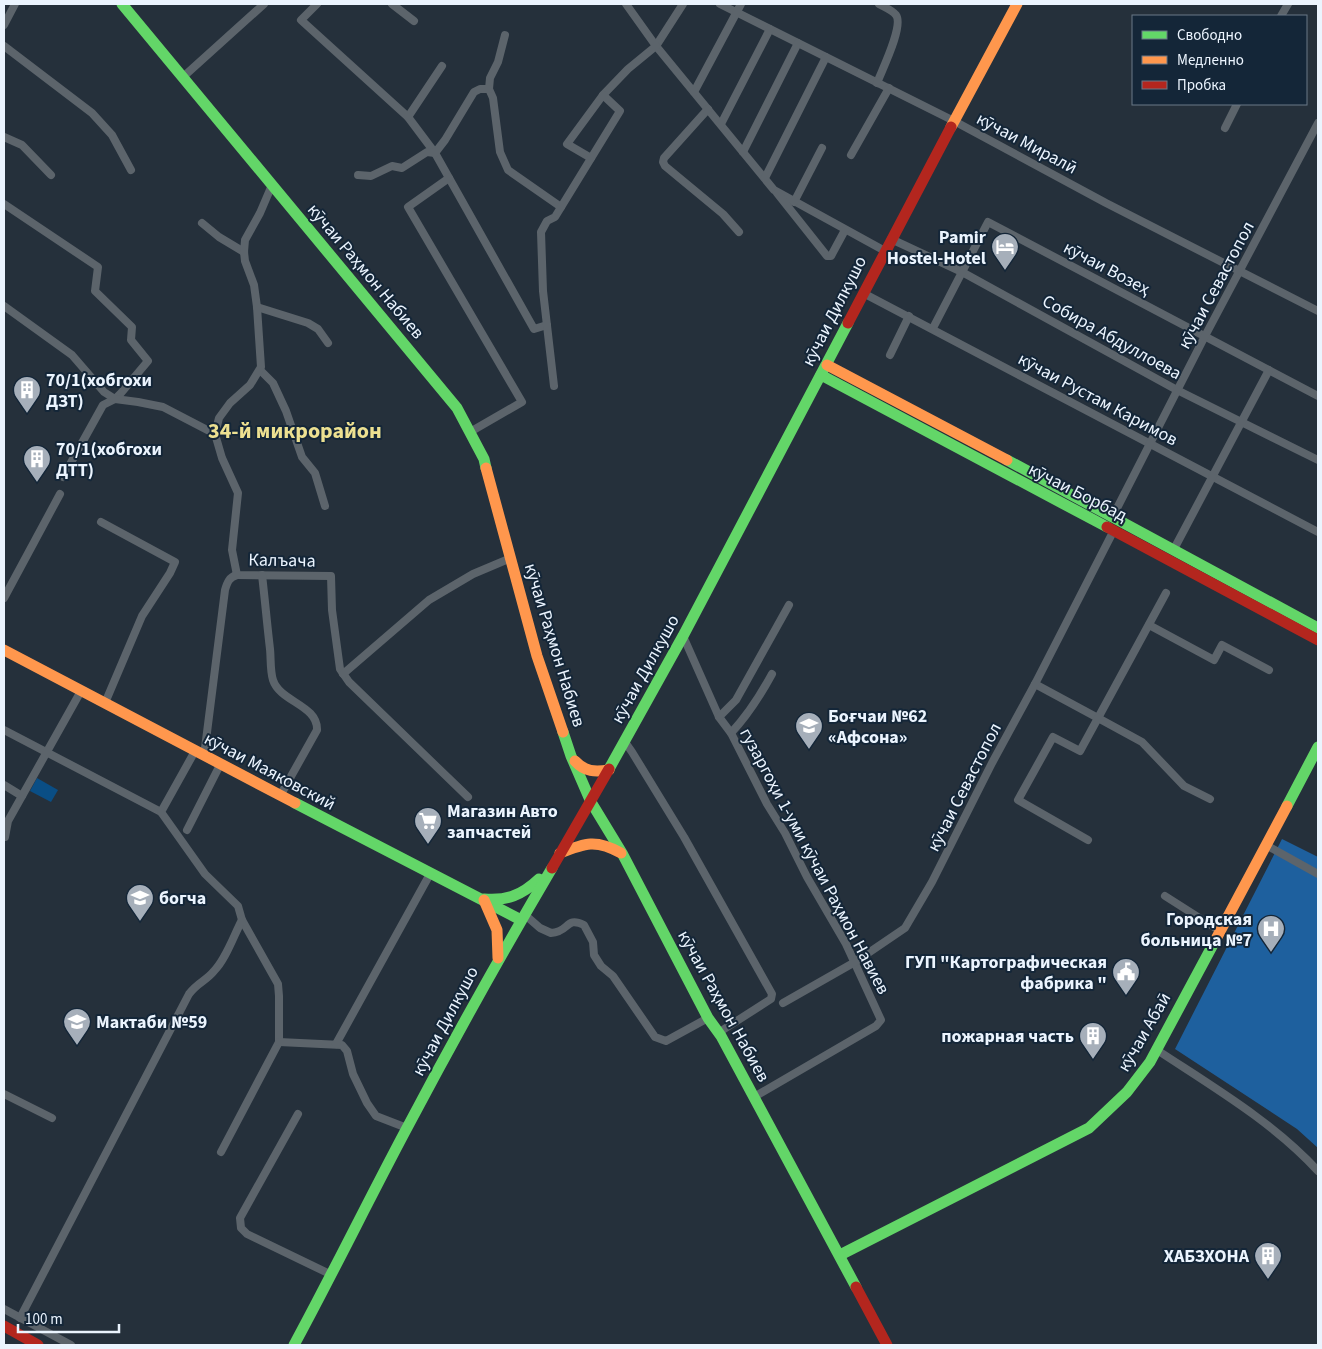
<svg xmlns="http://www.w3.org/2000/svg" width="1322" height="1349" font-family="'Source Sans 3',sans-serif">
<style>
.green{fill:#0a4e85}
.forest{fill:#1e609e}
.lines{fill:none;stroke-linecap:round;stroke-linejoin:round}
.street{stroke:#5c646b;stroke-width:8}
.fast{stroke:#63d668;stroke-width:11}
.slow{stroke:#ff974d;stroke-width:11}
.jam{stroke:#b3261e;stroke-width:11}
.labels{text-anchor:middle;stroke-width:4;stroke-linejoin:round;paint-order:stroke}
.street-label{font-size:18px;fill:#ebf4fe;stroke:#142638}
.poi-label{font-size:18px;font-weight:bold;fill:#ebf4fe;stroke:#142638;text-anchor:start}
.district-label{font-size:22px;font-weight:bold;fill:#ece091;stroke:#142638}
</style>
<rect width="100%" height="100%" fill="#25303b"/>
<polygon class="green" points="37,778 58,790 51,802 30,791"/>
<polygon class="forest" points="1282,839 1318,857 1318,1148 1297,1129 1175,1049"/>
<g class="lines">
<g class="street">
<polyline points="317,4 301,20 408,117 435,153 534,329 547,325"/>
<polyline points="392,4 414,21"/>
<polyline points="683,4 656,46 774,190 885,251"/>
<polyline points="720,4 954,121 1106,203 1318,311"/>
<polyline points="1281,16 1288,4"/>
<polyline points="4,25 15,4"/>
<polyline points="505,35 498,62 490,78 489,89 493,98 500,152 508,170 561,207"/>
<polyline points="4,46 92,113 112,135 131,170"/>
<polyline points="183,77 264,4"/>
<path d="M877 83C882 70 904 26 896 15 892 10 884 7 879 4"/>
<polyline points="694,92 741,4"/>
<polyline points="708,109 664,158 663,162 665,166 723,214 739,232"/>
<polyline points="408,117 442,66"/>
<polyline points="721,124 770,29"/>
<polyline points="1225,128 1237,104"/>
<polyline points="4,137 22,145 51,175"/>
<polyline points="743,152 798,43"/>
<polyline points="851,155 889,88"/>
<polyline points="591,158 567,144 603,95 628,69 656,46 626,4"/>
<polyline points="358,175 371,176 392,166 402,168 427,152 435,153 445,140 474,92 480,89 489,89"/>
<polyline points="449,178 408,207 522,402 470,432"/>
<polyline points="765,178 826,57"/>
<polyline points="777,193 827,256 831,256 845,230"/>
<polyline points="794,202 822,148"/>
<polyline points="4,204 98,267 95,291 132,327 131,340 148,361 121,393 115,399 103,405 63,477"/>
<polyline points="202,223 219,237 244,252"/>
<polyline points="891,239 962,272 1177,390 1318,460"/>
<polyline points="863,293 1318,532"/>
<polyline points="4,306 72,355 104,392 115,399 138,402 163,407 215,434 222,458 238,493 232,550 237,575 331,576 332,610 340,669 349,682 468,797"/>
<polyline points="257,307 308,323 318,329 328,343"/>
<polyline points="933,328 988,222 1318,396"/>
<polyline points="890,355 909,316"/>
<polyline points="260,370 273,383 286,411 302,457 315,473 325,506"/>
<polyline points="554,386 543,291 541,232 547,221 555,217 620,111 603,95"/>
<polyline points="215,434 219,418 230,403 250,385 261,367 257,307 254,285 245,261 244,252 245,240 260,213 272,185"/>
<polyline points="1113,516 1205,336 1318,123"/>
<polyline points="101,522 175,562 170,573 142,616 105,703"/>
<polyline points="1174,549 1269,370"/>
<path d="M262 575C265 600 267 624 270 649 271 658 270 671 273 680 280 702 318 705 317 730L280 796"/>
<polyline points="4,598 60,494"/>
<polyline points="1149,625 1214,660 1222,645 1269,670"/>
<polyline points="683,636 719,717 731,733 767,804 785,833 807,877 846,944 881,1020 876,1026 754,1097"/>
<polyline points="343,674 429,600 473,574 511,558"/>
<polyline points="1035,684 1098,718 1166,593"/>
<polyline points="719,717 736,700 789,605"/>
<polyline points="4,730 161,812"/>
<path d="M731 733C748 715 760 696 772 674"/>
<polyline points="625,742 632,752 684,837 772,994 771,999 718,1033"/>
<polyline points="195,751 161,812 205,874 238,906 242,920 278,984 279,996 279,1042 221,1152"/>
<path d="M204 756 225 590C227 583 229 577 237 575"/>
<polyline points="4,785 22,796"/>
<polyline points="187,830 220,765"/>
<polyline points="5,837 8,821 81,691"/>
<polyline points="1088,840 1018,800 1053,737 1080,751 1098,718 1142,742 1184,786 1210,799"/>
<polyline points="1266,845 1318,874"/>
<polyline points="1165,896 1220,931"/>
<path d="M524 914 540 928 551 933C570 932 565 916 584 925L593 942 594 955 601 966 613 976 655 1037 666 1041 708 1018"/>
<polyline points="783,1003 855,962 905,928 932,882 992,763 1035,684 1114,530"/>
<polyline points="279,1042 342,1045 347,1051 353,1074 367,1103 376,1116 407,1128"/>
<polyline points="336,1044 430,874"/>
<path d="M1157 1050C1213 1087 1273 1122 1318 1171"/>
<polyline points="4,1094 52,1118"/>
<polyline points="298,1114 240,1218 241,1228 247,1234 332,1275"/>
<polyline points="4,1309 71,1345"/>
<path d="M20 1318 189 994C198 982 206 981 214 971 226 959 234 935 242 920"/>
</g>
<g class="fast">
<polyline points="122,4 457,408 484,459 486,468"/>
<polyline points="821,375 1107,527"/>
<polyline points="1007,460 1318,628"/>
<polyline points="563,732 571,756 591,802 622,853 708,1018 721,1036 856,1287"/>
<polyline points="609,769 683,636 848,323"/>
<polyline points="295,803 521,920"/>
<polyline points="1287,806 1318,747"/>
<path d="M484 899C507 901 522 895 539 879"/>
<polyline points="840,1255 1089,1128 1127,1092 1150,1062 1216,939"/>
<path d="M294 1345C333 1273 369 1199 408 1126 454 1039 502 953 552 868"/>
</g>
<g class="slow">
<polyline points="951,127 1017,4"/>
<polyline points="827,365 1007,460"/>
<polyline points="486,468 537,656 563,732"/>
<polyline points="4,650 295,803"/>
<path d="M575 761C585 772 595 772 609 770"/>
<path d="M560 853C585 843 596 839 621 853"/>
<polyline points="484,900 497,930 498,958"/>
<polyline points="1216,939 1287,806"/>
</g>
<g class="jam">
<polyline points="848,323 951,127"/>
<polyline points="1107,527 1318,640"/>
<polyline points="552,868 609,769"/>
<polyline points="856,1287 887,1345"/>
<polyline points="4,1326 38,1345"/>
</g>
</g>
<defs>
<symbol id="hotel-pin" viewBox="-11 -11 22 30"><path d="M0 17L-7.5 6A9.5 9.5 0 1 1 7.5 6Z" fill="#a6afba" stroke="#142638"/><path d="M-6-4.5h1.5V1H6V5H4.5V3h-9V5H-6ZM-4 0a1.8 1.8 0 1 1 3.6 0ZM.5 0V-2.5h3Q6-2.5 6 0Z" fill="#fff"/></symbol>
<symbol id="building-pin" viewBox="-11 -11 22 30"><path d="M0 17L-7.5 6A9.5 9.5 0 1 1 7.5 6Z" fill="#a6afba" stroke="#142638"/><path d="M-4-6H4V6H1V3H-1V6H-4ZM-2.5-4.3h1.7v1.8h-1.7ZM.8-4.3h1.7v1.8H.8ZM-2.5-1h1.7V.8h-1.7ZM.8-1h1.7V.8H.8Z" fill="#fff"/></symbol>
<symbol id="school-pin" viewBox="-11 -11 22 30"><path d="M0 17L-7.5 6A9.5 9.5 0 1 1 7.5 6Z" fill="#a6afba" stroke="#142638"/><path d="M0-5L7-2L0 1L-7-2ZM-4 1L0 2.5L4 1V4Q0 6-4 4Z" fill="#fff"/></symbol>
<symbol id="supermarket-pin" viewBox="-11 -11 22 30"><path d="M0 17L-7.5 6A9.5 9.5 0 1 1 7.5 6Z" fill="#a6afba" stroke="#142638"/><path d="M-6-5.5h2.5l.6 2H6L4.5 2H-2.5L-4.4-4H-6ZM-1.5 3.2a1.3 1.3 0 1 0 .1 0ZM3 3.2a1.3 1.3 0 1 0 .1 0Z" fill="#fff"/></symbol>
<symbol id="hospital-pin" viewBox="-11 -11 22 30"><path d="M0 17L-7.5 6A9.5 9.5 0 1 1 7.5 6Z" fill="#a6afba" stroke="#142638"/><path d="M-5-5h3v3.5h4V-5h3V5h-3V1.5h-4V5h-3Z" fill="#fff"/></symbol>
<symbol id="civic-pin" viewBox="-11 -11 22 30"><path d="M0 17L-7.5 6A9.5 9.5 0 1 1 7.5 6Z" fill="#a6afba" stroke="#142638"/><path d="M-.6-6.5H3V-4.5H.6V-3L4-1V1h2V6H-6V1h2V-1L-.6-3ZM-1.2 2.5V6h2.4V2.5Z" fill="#fff"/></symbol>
</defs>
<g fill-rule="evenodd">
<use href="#hotel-pin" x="989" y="231" width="32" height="43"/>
<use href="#building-pin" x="11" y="374" width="32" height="43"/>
<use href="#building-pin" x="21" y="443" width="32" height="43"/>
<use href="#school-pin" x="793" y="710" width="32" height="43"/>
<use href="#supermarket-pin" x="412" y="805" width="32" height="43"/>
<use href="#school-pin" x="124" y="882" width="32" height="43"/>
<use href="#hospital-pin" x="1255" y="913" width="32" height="43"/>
<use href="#civic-pin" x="1110" y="956" width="32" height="43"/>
<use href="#school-pin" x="61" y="1006" width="32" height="43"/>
<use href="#building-pin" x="1077" y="1020" width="32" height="43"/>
<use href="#building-pin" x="1252" y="1240" width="32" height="43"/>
</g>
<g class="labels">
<g class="street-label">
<text transform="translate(1027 143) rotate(28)" y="6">кӯчаи Миралӣ</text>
<text transform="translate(1107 268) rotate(28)" y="6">кӯчаи Возеҳ</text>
<text transform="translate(366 271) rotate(50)" y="6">кӯчаи Раҳмон Набиев</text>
<text transform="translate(1216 285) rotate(-62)" y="6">кӯчаи Севастопол</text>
<text transform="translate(834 311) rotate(-63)" y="6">кӯчаи Дилкушо</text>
<text transform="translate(1112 337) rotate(29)" y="6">Собира Абдуллоева</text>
<text transform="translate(1098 399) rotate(28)" y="6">кӯчаи Рустам Каримов</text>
<text transform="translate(1078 492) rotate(27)" y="6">кӯчаи Борбад</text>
<text transform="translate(282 560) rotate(1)" y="6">Калъача</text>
<text transform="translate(555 645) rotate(73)" y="6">кӯчаи Раҳмон Набиев</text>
<text transform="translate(645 669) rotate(-61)" y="6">кӯчаи Дилкушо</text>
<text transform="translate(270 771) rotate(28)" y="6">кӯчаи Маяковский</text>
<text transform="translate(964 787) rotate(-63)" y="6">кӯчаи Севастопол</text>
<text transform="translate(815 861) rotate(62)" y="6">гузаргоҳи 1-уми кӯчаи Раҳмон Навиев</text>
<text transform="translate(724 1006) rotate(61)" y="6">кӯчаи Раҳмон Набиев</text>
<text transform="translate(445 1021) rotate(-62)" y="6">кӯчаи Дилкушо</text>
<text transform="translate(1144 1032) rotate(-60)" y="6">кӯчаи Абаӣ</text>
</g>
<g class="poi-label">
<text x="986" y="243" text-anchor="end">Pamir<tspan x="986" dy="21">Hostel-Hotel</tspan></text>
<text x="46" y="386">70/1(хобгохи<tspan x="46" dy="21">ДЗТ)</tspan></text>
<text x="56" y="455">70/1(хобгохи<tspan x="56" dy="21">ДТТ)</tspan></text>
<text x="828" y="722">Боғчаи №62<tspan x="828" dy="21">«Афсона»</tspan></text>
<text x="447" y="817">Магазин Авто<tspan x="447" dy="21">запчастей</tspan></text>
<text x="159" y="904">богча</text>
<text x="1252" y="925" text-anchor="end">Городская<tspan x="1252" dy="21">больница №7</tspan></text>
<text x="1107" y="968" text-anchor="end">ГУП "Картографическая<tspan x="1107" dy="21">фабрика "</tspan></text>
<text x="96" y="1028">Мактаби №59</text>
<text x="1074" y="1042" text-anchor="end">пожарная часть</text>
<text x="1249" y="1262" text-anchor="end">ХАБЗХОНА</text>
</g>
<g class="district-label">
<text x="295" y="438">34-й микрорайон</text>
</g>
</g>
<rect width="1322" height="1349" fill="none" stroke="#ebf4fe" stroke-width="10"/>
<rect x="1132" y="15" width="175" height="90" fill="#142638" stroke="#6a7887"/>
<rect x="1142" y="31" width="25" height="8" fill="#63d668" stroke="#6a7887"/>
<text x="1177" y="40" font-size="15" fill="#ebf4fe">Свободно</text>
<rect x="1142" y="56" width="25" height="8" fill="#ff974d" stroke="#6a7887"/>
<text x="1177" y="65" font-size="15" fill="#ebf4fe">Медленно</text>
<rect x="1142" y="81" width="25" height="8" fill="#b3261e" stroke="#6a7887"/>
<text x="1177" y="90" font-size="15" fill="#ebf4fe">Пробка</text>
<path d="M18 1324v8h101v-8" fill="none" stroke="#ebf4fe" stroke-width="2.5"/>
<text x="25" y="1324" font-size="15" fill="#ebf4fe" stroke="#142638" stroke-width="4" paint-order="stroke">100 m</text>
</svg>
